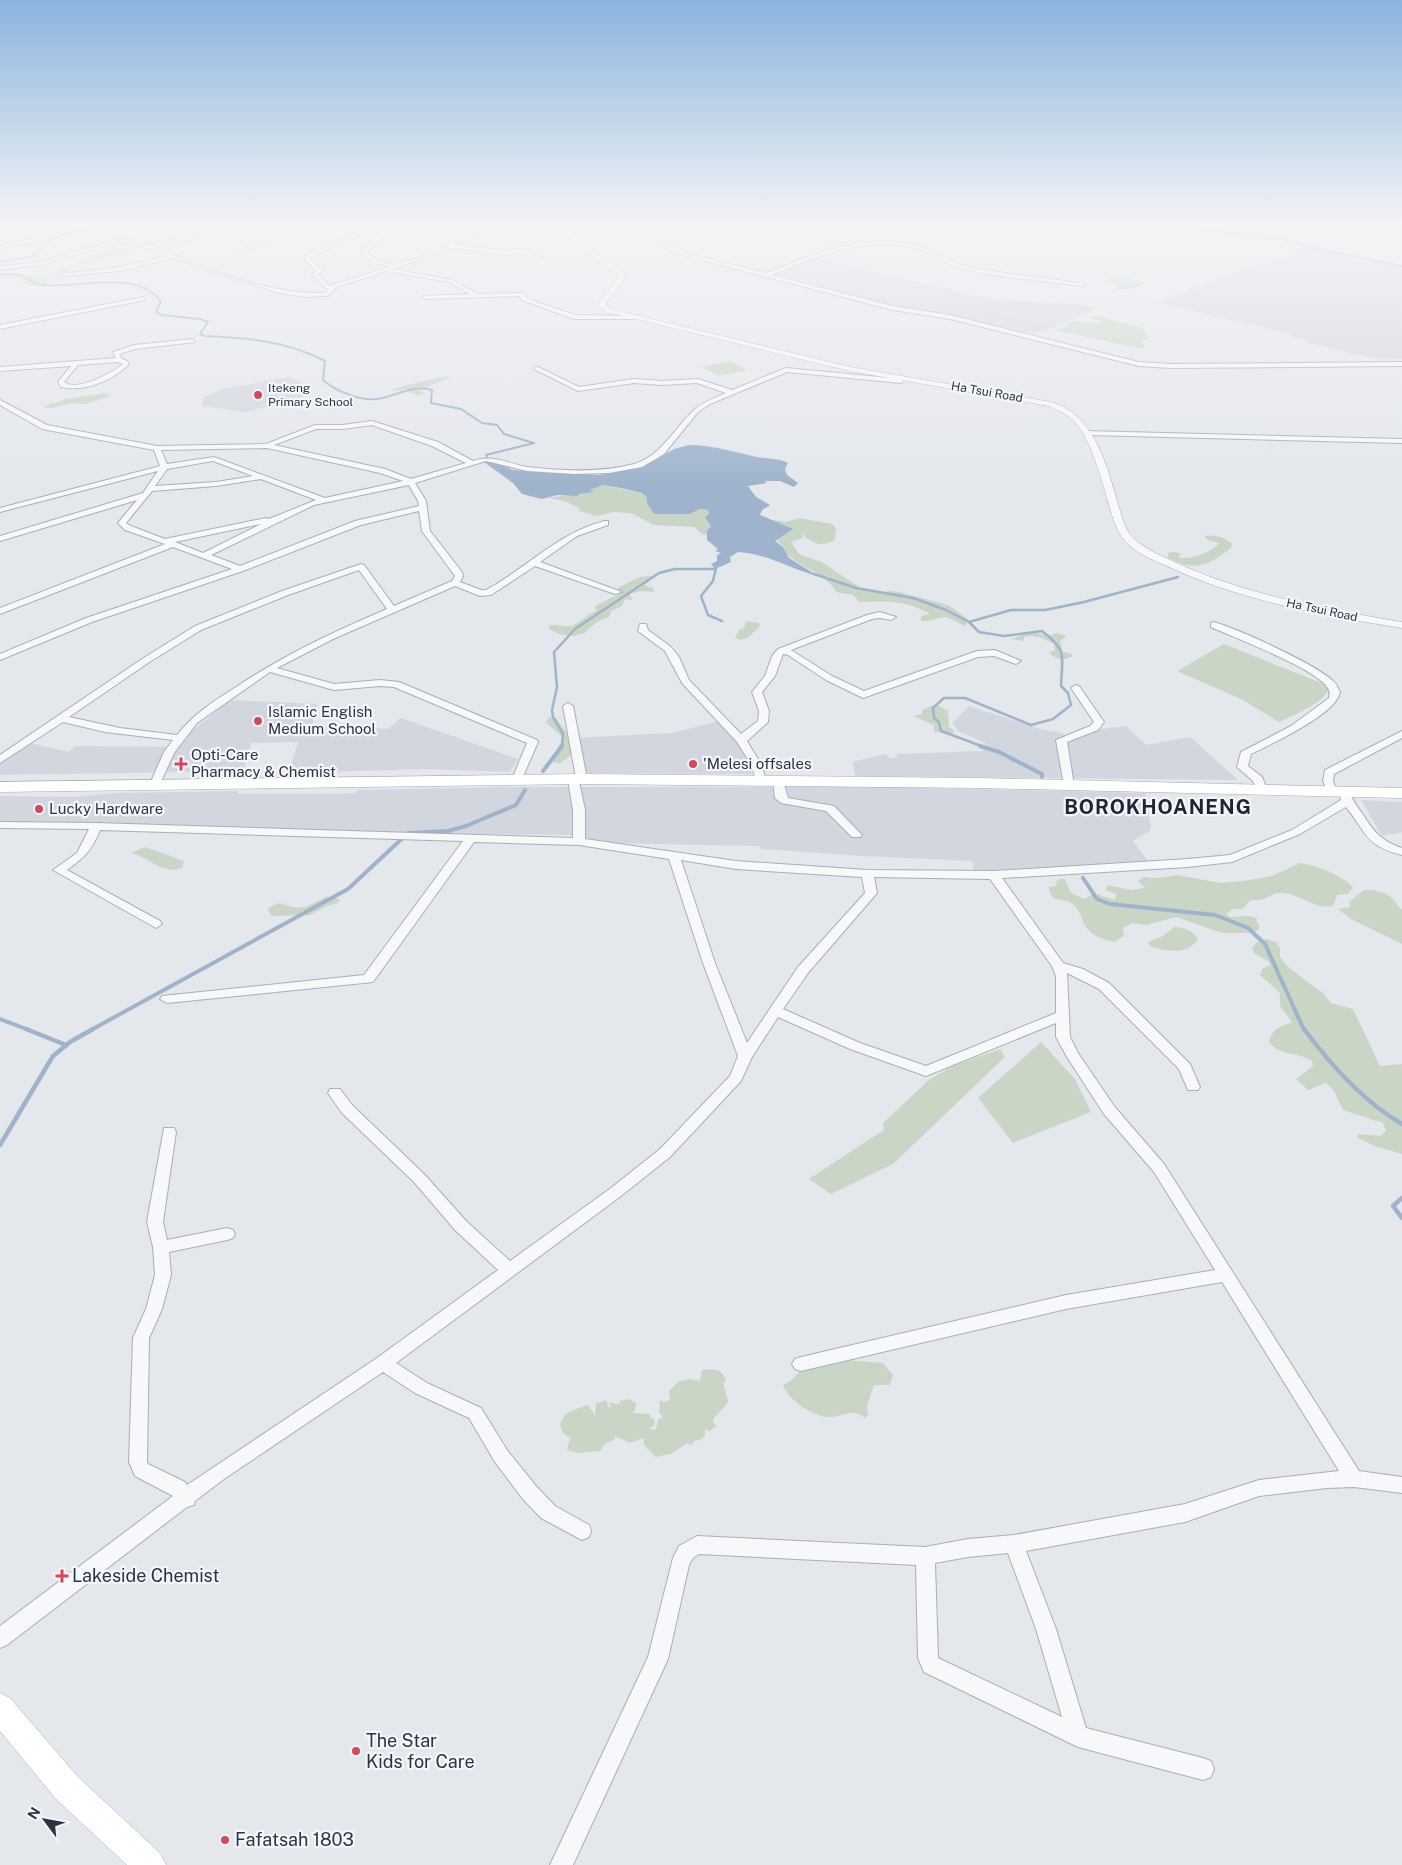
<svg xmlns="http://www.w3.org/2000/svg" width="1402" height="1865" font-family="'Public Sans',sans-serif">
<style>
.built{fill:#d2d6de}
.green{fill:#c9d6c5}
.water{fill:#9fb4cc}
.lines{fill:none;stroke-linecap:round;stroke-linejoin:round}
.stream-far3{stroke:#9fb4cc;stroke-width:2}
.stream-far2{stroke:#9fb4cc;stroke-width:2.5}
.stream-far1{stroke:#9fb4cc;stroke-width:4}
.stream{stroke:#9fb4cc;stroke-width:4.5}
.minor-casing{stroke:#a9aeb7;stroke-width:2}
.tertiary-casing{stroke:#a9aeb7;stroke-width:1}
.secondary-casing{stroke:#a9aeb7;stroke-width:1}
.primary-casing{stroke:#a3abb8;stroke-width:1}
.minor{fill:#f7f8fa;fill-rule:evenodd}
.tertiary{fill:#f7f8fa;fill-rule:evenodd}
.secondary{fill:#fff;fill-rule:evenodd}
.primary{fill:#fff;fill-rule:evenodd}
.poi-dot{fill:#d1495b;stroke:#f4f6f9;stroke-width:2}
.labels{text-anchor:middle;stroke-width:4.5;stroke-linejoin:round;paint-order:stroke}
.far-poi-label{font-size:12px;fill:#2b3445;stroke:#f4f6f9;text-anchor:start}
.far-street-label{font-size:12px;fill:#2b3445;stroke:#f4f6f9}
.poi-label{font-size:15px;fill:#2b3445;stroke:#f4f6f9;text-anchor:start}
.near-poi-label{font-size:18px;fill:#2b3445;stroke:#f4f6f9;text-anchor:start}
.district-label{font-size:20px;font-weight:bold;letter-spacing:1px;fill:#1d2536;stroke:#f4f6f9}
</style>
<rect width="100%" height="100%" fill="#e4e7ec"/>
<g class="built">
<polygon points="840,224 930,224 938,226 835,247 789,234 812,227"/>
<polygon points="1306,249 1402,267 1402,359 1371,358 1305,342 1309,340 1291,336 1292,334 1155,302"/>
<polygon points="815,258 990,299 1086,305 1097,308 1042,332 1025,332 942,313 896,306 777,274"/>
<polygon points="289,377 300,382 312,393 300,398 246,412 202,406 204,397 222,389"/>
<polygon points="230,700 317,704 312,727 376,726 376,728 388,729 401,718 518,759 510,772 424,769 289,773 298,742 251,743 243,771 0,775 0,764 30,743 69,752 75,746 180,747 189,733"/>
<polygon points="969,706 1040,729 1062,733 1073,741 1100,729 1126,726 1146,745 1190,737 1238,780 855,776 853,762 885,754 891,759 898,757 896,754 982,751 986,743 958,731 953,723"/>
<polygon points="718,721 747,754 752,774 574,773 577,758 572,738 672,733"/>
<polygon points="513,787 891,787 1146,793 1151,830 1133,841 1151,865 974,872 972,861 865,856 761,849 760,846 608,843 574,835 398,833 77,823 0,823 0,796 75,797 116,793 238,791 238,794 332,794 355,793 358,790"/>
<polygon points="1361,800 1402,802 1402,832 1382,836"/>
</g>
<g class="green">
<path d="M112 244H116L115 249 118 250 131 246 142 247 129 250 132 254C119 253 83 264 71 268V270L58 274V277L65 278 64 280 53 278 47 274 71 267 91 256 89 255 104 254Z"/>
<polygon points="0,274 41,276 47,279 45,284 58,285 32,286 25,284 18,277 0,277"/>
<polygon points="1110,278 1128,278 1145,283 1135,288 1118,290 1112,286 1120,286 1105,280"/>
<polygon points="983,310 1029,324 1050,324 1055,327 1038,330 1028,325 1015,323 1004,317 978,319 985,317 982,315 992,314"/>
<polygon points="1097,316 1143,328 1149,340 1141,339 1145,347 1143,349 1054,330 1067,327 1068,323 1073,321 1100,324 1100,321 1089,317"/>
<polygon points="729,361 747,370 719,376 702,367"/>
<path d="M452 376 425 388 414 389 426 393 417 396 414 393 407 392 408 389 391 391C396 386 442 377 452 376Z"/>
<polygon points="105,393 111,396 86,404 73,403 51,408 42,407 66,399"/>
<polygon points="602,485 642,493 662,514 690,514 701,509 708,510 711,526 708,534 703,535 694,527 654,525 631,513 614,512 597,516 579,511 581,509 565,501 547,498 592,492 590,490"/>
<path d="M799 518 832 524 836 528 835 540C820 548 812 543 801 533L803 538 791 542 799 554 821 562 861 588 880 593 890 591 899 592 940 603 948 605 969 620 965 626C958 624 953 619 946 617 940 616 933 622 921 621V616L930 614C906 600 885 601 859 602L853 595 836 592C828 573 783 561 784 547L776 540 769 522 773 520 786 522Z"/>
<path d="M1204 536C1216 535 1223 536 1232 544L1231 548C1208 566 1195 572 1168 558V553L1175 552 1181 554 1178 557C1190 561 1212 552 1219 543L1208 540Z"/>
<path d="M651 576 653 579 644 585 653 588 654 592 640 591 630 594 632 600 625 599 622 606 611 611 609 617 598 621 584 633 574 636 559 634 549 629V626C558 623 565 628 572 626 579 623 586 615 596 611L595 606 621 593 618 589 619 587 640 577Z"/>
<path d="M746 621 759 623 760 626C752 633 746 644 735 638L739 630 744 628Z"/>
<path d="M1032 632 1049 636 1057 633 1067 636 1060 641 1063 652 1070 653 1073 656C1064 661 1057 660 1049 653L1055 650 1054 644C1046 639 1033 634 1024 637V641L1011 639Z"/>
<path d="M1224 644 1329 686C1329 702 1291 716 1279 722L1241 699 1177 671Z"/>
<polygon points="936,704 948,711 949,727 954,730 953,734 934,732 934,725 913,716 922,714 922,710"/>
<polygon points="549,717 556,718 566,732 573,754 560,763 550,762 563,738 546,722"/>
<path d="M145 847 184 861 182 868C162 875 149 857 131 853Z"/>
<path d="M1300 863C1313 864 1347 877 1353 888L1348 894 1337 895 1333 906C1315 910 1302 895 1284 893 1271 891 1268 902 1251 900L1242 909H1233L1227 913 1229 917 1249 916 1256 918 1259 926V930L1248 933H1222L1176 917 1146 925 1132 923 1123 928 1124 936 1114 942C1073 933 1089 912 1069 902 1064 900 1058 899 1053 898L1050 893 1049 887 1057 886 1055 883 1059 879H1065L1071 893 1084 899 1094 893 1115 900 1116 894 1105 890 1108 885 1131 890 1145 888 1138 881 1144 877 1158 878 1177 875 1221 883 1243 881 1272 876Z"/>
<path d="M1364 890C1376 890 1386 891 1394 900 1397 904 1397 907 1402 909V944L1351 919 1338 909 1350 907 1349 902Z"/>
<path d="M326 897 340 899 338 903 327 906 310 915 271 916 268 908 279 903C302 911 304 908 326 897Z"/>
<path d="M1174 927C1184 927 1193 931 1198 939 1188 955 1166 952 1150 946L1148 942 1163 936Z"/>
<path d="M1266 939 1276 942 1280 948V957L1289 968 1323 993 1331 1003 1353 1009 1380 1066 1402 1064V1154L1375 1146 1358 1138 1357 1134 1381 1136 1386 1131 1383 1123 1343 1110 1334 1091 1326 1083 1308 1090 1296 1079 1313 1066 1312 1061C1299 1052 1279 1056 1269 1042 1273 1027 1280 1028 1292 1022L1280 1006V993L1260 975 1262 969 1270 965 1269 962 1254 953 1252 947 1257 942Z"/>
<polygon points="1041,1042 1075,1079 1091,1112 1013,1143 978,1098"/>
<polygon points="1000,1049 1005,1057 893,1164 831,1194 809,1179 884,1130 883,1123 930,1079 953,1066"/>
<path d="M847 1360 883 1363 893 1375 890 1385H874L867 1405 868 1415 865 1418C849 1406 843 1419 827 1417 811 1415 788 1400 783 1385L792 1380 801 1370Z"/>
<path d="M712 1369C720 1371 723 1372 726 1381L723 1383 728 1401C725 1409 715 1413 713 1422L717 1426 710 1431 705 1429V1435L702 1439 694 1441 692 1445 687 1443 671 1454 656 1457 644 1445V1438L630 1443 615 1436V1439L605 1444 600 1451 579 1453 567 1450 570 1438 562 1432 560 1424 565 1414 586 1405 589 1406 595 1416 596 1403 606 1400 609 1408 611 1407 609 1403 621 1404 619 1401 630 1399 637 1404 633 1413 650 1414V1417L655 1420 654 1426 650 1427 652 1430 656 1429 658 1419 663 1418 659 1412 660 1400 664 1402 670 1400 669 1391 678 1382 689 1379 700 1381 702 1370Z"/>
</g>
<path class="water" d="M689 445C713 445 734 452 757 457 767 459 778 458 788 463L785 469 787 475 798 483 794 487 780 481H765L767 483 748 486 756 497 770 505 762 510 760 515 793 529 775 541 783 547 789 558 818 576C789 569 769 554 738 552L730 557 731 562 715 569 711 564 717 561V555L721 553 715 551 718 549 707 540V531L711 526 705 517 709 514 708 510 700 509 690 514H654L647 503V498L642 493 621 488 603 485 590 490 593 492 579 494 577 496 557 495 542 499 522 494 513 483 484 462 491 460 513 470 527 471 599 475 640 468 674 449Z"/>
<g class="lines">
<g class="stream-far3">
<polyline points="1151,224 1283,239 1312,248 1402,266"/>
<path d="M0 262 34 256C53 229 93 229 123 224"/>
<path d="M0 274C6 274 18 273 23 276 31 281 33 284 43 285 79 289 135 268 161 301L156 312 161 315 200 319 208 322 200 334 205 336C248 338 287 341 325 361L323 380C337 392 364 403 382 398 401 394 412 385 432 390L431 403 461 409 482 423 497 425 504 434 534 443 486 455 487 458"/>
</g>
<g class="stream-far2">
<polyline points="716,568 713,581 701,596 708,615 722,621"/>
<path d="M814 574 856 588 913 598 946 610 969 622 979 632 1004 636 1042 631C1068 651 1062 655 1061 686L1068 693 1071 705 1053 719 1031 725 965 698H944L933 708 934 718 939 722 941 731 984 747"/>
<polyline points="969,622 1011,610 1045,610 1084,602 1178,577"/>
<polyline points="562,747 563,734 553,717 552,710 557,687 554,652 575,629 659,573 675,569 715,569"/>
</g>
<g class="stream-far1">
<polyline points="980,746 999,752 1042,774 1042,777"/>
<polyline points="543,771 562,746"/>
<polyline points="1083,878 1097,899 1110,904 1215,915 1248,928 1265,944 1304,1030"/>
<polyline points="0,1019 29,1030"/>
<polyline points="91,1030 348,889 408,833 448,831 466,826 516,805 525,790"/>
</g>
<g class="stream">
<polyline points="26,1029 66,1045"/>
<path d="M1304 1029C1330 1064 1364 1102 1402 1124"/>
<polyline points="0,1145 53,1056 70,1042 93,1029"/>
<polyline points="1402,1198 1393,1206 1402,1218"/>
</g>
<defs>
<g id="minor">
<path d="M257 224H266L153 247C207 267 266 295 325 293L328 290 312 274 317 271 305 260 307 255 376 224H382L311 257V260L323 271 318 274 329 286 389 267 372 262 361 253C371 240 391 223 408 224L379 240 367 253 376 260 394 265 447 248 450 246 449 242 496 227 567 230 628 224 650 225 672 247 690 254 766 273 821 252 862 242 881 241 901 242 923 247 958 264 977 269 1086 284 1083 286C1043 281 1002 278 963 269 947 265 934 253 918 249 867 236 818 255 772 275L893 306 950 315 1139 362 1171 364 1402 362V366L1171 368 1139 366 950 319 893 310 686 256 668 249 647 227 631 226 566 233 496 230 454 244 505 251 519 249 543 257 540 259 519 253 505 255 454 248 392 269 453 280 478 294 524 293 526 297 531 300 575 315 636 316 634 319H574L527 302 521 299 520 296 425 299 423 296 470 294 449 282 386 271 337 287 328 296 305 297 276 292 173 258 119 271 65 276 62 274 119 267 168 256 132 243 120 242 41 265 0 270V266L41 262 114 240 127 239 147 245Z"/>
<polygon points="318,224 324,224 242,252 237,251"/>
<polygon points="426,224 488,228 486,229"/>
<polygon points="59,233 61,236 0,249 0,245"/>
<polygon points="143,297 145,300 0,329 0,325"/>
<path d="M193 339 195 342 135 349 119 354 122 359 127 361 129 364C113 381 84 392 61 387L58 382 71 366 0 371V367L116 358 113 352 134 345ZM118 362 123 364C112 373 77 392 64 382L78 365Z"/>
<path d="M534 367H538L579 387 634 379 662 381 698 379 732 390 786 368 901 379 904 381 901 383 787 372 710 404 698 412 664 454 642 467 609 473 575 474 527 471 486 461 415 483 426 501 430 531 462 572 463 576 460 582 481 590H486C527 568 559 532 605 521H608V525L577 536 540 562 622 592 615 594 535 566 491 595 480 596 455 586 333 639 277 668 334 684 380 680 399 682 537 740 538 742 521 781 517 782 512 779 527 743 394 687 380 686 334 690 270 672 197 723 174 753 158 788 154 789 149 786 164 752 173 740 105 732 63 722 0 763V755L142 659 195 626 282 591 361 564 364 565 394 606 452 581 455 576 422 531 419 511 361 525 243 571 92 622 0 660V654L86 618 232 569 173 547 0 614V608L165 544 125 530 118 523 137 500 0 541V536L143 493 158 471 0 512V508L160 466 154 450 42 429 0 405V400L47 425 157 446 266 444 315 425H343L372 421 438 442 473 461C494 454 508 464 528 467 563 471 601 473 634 464 661 456 674 429 693 411 702 402 715 398 726 393L697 383 662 385 634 383 578 391 534 369ZM372 425 432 446 466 463 411 479 385 469 274 445 316 429H343ZM267 448 380 473 403 481 325 498 214 457 167 464 161 450ZM213 461 253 476 216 482 155 486 167 469ZM261 479 316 500 269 519 266 518 165 539 131 526 126 523 152 491 216 486ZM409 485 418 501 419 506 355 521 240 566 211 555 314 505ZM261 524 203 553 175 542ZM359 570 387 609C333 632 282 656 233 689 212 702 193 715 177 735L120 728 69 717 148 663 201 630 288 595Z"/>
<polygon points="1085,431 1402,439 1402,443 1088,435 1085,435"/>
<polygon points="880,612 896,617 891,620 880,618 872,619 791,650 832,676 864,691 977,651 995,650 1021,661 1016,664 994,656 978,657 863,698 826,680 788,655 783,654 775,676 762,692 769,711 768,722 747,741 762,766 766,781 761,784 756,781 752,766 737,742 682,683 665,651 638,631 640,624 646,624 648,630 671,647 679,657 689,680 741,734 758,721 759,711 752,692 765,676 772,656 778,649 867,615"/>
<path d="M1214 622C1238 629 1318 665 1334 682 1337 684 1338 689 1340 692 1337 714 1271 744 1251 754L1248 766 1262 777 1267 789 1266 791H1258L1253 781 1237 767 1241 752 1291 726 1329 698C1330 694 1330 691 1327 687 1314 668 1235 638 1211 627V623Z"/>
<polygon points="1076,685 1079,686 1104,722 1098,730 1067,742 1074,785 1069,788 1064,785 1056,740 1090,726 1094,722 1071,688"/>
<path d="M568 703 573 706 587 779 586 781H579L585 810V839L736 861 867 870 994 871 1188 859 1230 855 1292 830 1341 800 1339 793 1345 790 1351 793C1352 801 1357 806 1362 813 1373 831 1381 841 1402 848V855C1365 846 1367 833 1346 807L1300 834 1232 862 1188 867 1002 878 1063 963 1083 969 1109 983 1190 1064 1200 1087 1198 1090H1188L1179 1069 1099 989 1067 973 1070 1037 1078 1053 1114 1106 1164 1164 1359 1471 1402 1477V1493L1354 1487 1327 1488 1259 1496 1185 1522 1026 1551 1056 1629 1086 1728 1203 1758 1211 1761 1214 1769 1211 1777 1203 1780 1078 1747 924 1672 918 1658 916 1565 699 1554 693 1558 689 1565 668 1659 573 1865H550L648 1657 673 1558 679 1546 697 1536 925 1547 968 1539 1014 1535 1185 1504 1259 1480 1339 1471 1222 1282 1066 1309 801 1371 795 1369 792 1364 795 1359 801 1357 1066 1295 1215 1270 1154 1172 1104 1114 1067 1057 1056 1037V1023L926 1076 850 1049 778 1017 752 1057 741 1081 670 1157 621 1196 396 1363 427 1383 481 1408 507 1450 536 1486 555 1506 589 1525 591 1531 589 1537 582 1540 541 1518 522 1498 495 1462 469 1418 415 1393 383 1372 224 1479 195 1501 194 1505 187 1507 7 1645 0 1648V1626L173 1496 135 1476 129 1462 133 1338 146 1309 155 1275 153 1247 147 1222 164 1128H174L176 1132 163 1222 167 1240 227 1228 233 1230 235 1234 233 1238 227 1240 169 1252 171 1275 162 1309 149 1338 147 1462 148 1464 185 1482 187 1485 377 1358 498 1270 455 1230 414 1182 342 1113 328 1093 330 1089H340L352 1105 424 1174 467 1222 510 1261 611 1188 660 1149 730 1076 738 1056 703 963 669 859 579 845 474 842 373 982 167 1003 160 999 162 996 364 975 463 841 100 830C92 850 85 857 67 870L160 921 162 924 156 928 53 870 77 853 89 829 0 828V822L96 823 573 838V810L568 780 569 778H576L563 706ZM681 860 736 869 862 877 865 893 798 967 747 1043 715 963ZM874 877 990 879 1052 966 1056 976V1013L926 1066 860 1043 783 1009 808 973 877 893ZM1008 1553 1036 1629 1062 1717 938 1658 935 1563 968 1557Z"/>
<polygon points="1402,731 1402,738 1334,774 1333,781 1337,791 1332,794 1328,793 1323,781 1325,770"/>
<polygon points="778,778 783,781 788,798 834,806 860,833 862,835 860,837 852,837 826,811 781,803 775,798 773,781"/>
</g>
<path id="tertiary" d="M554 224H560L580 242 626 274 623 281 606 302V306L611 309 850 367 1051 402C1094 414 1107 465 1118 504 1122 516 1124 529 1133 538 1146 550 1164 557 1179 564 1250 596 1326 609 1402 622V628C1322 615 1242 601 1169 567 1153 560 1135 553 1124 540 1115 528 1112 515 1108 501 1101 478 1090 435 1072 419 1065 413 1057 410 1049 406L850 371 607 312 600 307V302L620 275 576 244Z"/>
<polygon id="secondary" points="0,1693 10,1698 78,1777 161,1854 166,1865 127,1865 56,1799 0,1731"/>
<polygon id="primary" points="582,774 979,778 1402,788 1402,798 979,788 582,784 0,792 0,782"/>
</defs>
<use href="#minor" class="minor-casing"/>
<use href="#tertiary" class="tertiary-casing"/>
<use href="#secondary" class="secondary-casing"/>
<use href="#primary" class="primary-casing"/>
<use href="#minor" class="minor"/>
<use href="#tertiary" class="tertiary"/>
<use href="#secondary" class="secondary"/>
<use href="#primary" class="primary"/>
</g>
<linearGradient id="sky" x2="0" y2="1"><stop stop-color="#8bb4dd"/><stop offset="0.46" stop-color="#f3f4f6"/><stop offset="1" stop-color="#f3f4f6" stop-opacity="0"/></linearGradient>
<rect width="1402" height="485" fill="url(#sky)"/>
<g class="poi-dot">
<circle cx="258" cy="395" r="5"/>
<circle cx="258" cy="721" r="5"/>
<path d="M178.5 756.5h5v5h5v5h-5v5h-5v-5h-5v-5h5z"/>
<circle cx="693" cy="764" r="5"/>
<circle cx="39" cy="809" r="5"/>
<path d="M59.5 1568.5h5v5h5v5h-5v5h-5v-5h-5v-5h5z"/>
<circle cx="356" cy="1751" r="5"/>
<circle cx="225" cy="1840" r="5"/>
</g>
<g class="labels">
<g class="far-poi-label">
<text x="268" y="392">Itekeng<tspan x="268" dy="14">Primary School</tspan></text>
</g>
<g class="far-street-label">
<text transform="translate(987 392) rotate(10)" y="4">Ha Tsui Road</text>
<text transform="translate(1322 610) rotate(12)" y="4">Ha Tsui Road</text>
</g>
<g class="poi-label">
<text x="268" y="717">Islamic English<tspan x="268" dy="17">Medium School</tspan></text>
<text x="191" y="760">Opti-Care<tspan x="191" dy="17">Pharmacy &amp; Chemist</tspan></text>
<text x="703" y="769">'Melesi offsales</text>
<text x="49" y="814">Lucky Hardware</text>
</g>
<g class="near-poi-label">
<text x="72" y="1582">Lakeside Chemist</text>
<text x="366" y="1747">The Star<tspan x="366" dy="21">Kids for Care</tspan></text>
<text x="235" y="1846">Fafatsah 1803</text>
</g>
<g class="district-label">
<text x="1158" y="814">BOROKHOANENG</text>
</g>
</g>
<g transform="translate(45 1820) rotate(302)" stroke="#f4f6f9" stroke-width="4" paint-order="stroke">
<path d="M0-4L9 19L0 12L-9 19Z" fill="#2b3445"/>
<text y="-8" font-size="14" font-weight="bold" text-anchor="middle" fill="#2b3445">N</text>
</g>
</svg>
